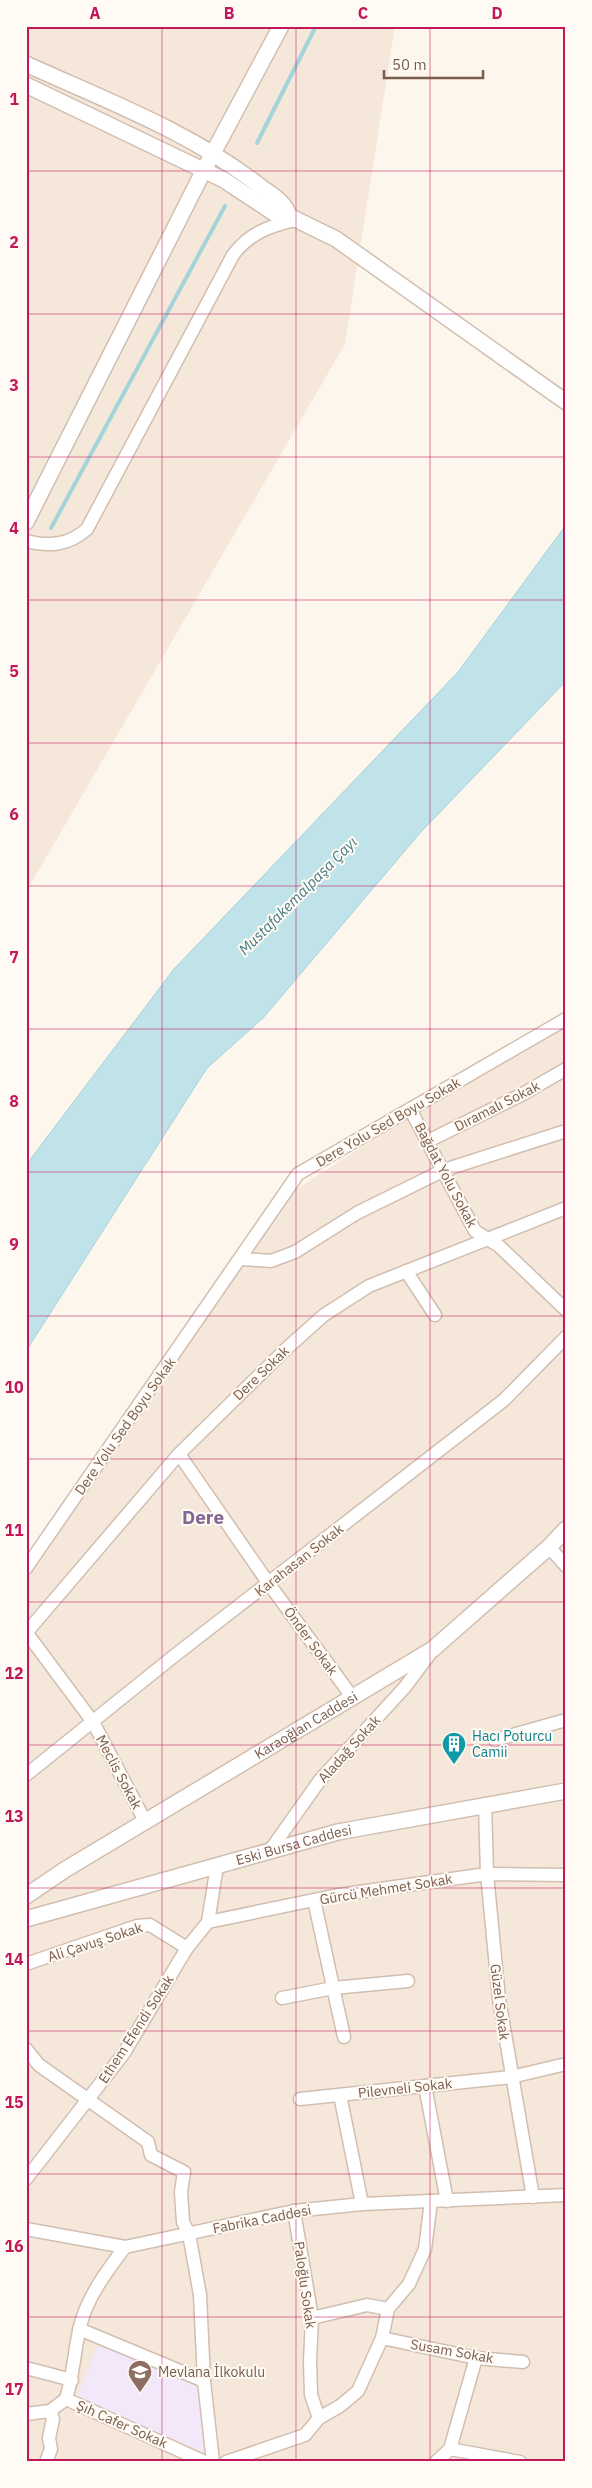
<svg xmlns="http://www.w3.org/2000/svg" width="592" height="2488" font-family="'IBM Plex Sans',sans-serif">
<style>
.residential{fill:#f5e8da}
.education{fill:#f3e8fa}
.water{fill:#bfe3e8;stroke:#a5d3da}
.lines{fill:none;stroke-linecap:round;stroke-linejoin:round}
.stream{stroke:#a5d3da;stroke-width:4}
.minor-casing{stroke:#d1beb0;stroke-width:15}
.tertiary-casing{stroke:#d1beb0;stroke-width:18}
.minor{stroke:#fff;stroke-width:12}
.tertiary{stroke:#fff;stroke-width:15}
.grid{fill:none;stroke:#c2185b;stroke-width:1;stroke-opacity:0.55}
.labels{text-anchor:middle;stroke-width:4;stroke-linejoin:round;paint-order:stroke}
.street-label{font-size:14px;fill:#7a5c4d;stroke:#fffaf3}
.culture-label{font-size:14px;fill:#0d838f;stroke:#fffaf3;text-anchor:start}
.education-label{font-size:14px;fill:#785e54;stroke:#fffaf3;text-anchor:start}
.water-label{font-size:15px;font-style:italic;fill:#437c86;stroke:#fffaf3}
.district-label{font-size:19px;font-weight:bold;fill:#846695;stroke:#fffaf3}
.neatline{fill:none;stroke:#c2185b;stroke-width:2}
.grid-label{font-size:16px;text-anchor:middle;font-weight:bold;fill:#c2185b}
</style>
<rect width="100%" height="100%" fill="#fdf6ec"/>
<g class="residential">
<polygon points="26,26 395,26 345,344 26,892"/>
<polygon points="566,1023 566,2462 26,2462 26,1561 292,1192 485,1067"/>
</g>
<polygon class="education" points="100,2341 201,2389 203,2452 76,2398"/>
<polygon class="water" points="566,525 566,681 420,833 263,1018 207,1068 26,1351 26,1165 174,969 458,672"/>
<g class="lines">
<g class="stream">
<polyline points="257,143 316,26"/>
<polyline points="51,528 225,206"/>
</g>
<defs>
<g id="minor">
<path d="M26 541C50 547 69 545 87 529L233 255C249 233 270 226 295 220"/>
<polyline points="410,1109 475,1231 499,1246 566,1310"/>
<polyline points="428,1141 521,1095 566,1069"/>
<polyline points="242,1259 271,1261 295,1252 357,1213 444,1170 566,1131"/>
<polyline points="406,1271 435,1315"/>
<polyline points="179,1454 269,1584 353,1698"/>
<polyline points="549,1547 566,1566"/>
<polyline points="26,1568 298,1174 566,1019"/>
<polyline points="26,1632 93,1722 145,1821"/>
<polyline points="26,1633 179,1454 286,1349 324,1315 369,1286 566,1208"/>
<polyline points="495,1740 566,1720"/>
<polyline points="26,1775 174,1656 504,1400 566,1337"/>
<polyline points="485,1804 487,1874 499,1999 533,2197"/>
<polyline points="269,1852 320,1780 405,1687 432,1651"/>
<polyline points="314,1900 344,2037"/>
<polyline points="208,1922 338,1895 487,1874 566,1875"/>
<polyline points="26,1964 137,1926 150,1925 187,1948"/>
<polyline points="282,1998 333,1988 408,1981"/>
<polyline points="26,2049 39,2065 148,2142 151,2155 184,2172 181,2192 183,2222 189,2234 200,2295 204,2381 213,2462"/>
<polyline points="425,2086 447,2201"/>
<polyline points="340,2095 362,2204"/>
<polyline points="300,2099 511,2077 566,2064"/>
<polyline points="26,2179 124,2053 187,1948 208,1922 217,1866"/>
<polyline points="294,2211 312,2318 310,2361 311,2395 319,2418"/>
<polyline points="26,2229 125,2247"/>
<polyline points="312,2318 367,2305 388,2309"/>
<polyline points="79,2329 204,2381"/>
<polyline points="382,2338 476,2358 523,2362"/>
<polyline points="26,2368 72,2380"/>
<path d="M66 2399C73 2376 74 2354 79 2331 85 2300 106 2272 125 2247L294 2211 362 2204 566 2195"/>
<polyline points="66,2399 205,2462"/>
<polyline points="26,2414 50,2411 66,2399"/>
<polyline points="450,2449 520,2462"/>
<polyline points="46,2462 51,2449 49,2438 53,2419 50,2411"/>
<polyline points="226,2462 305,2435 319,2418 340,2406 358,2391 382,2338 388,2309 409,2284 425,2249 431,2201"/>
<polyline points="436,2462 450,2449 476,2358"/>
</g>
<g id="tertiary">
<path d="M26 64C107 101 191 132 261 187 272 195 285 202 289 216"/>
<polyline points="26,85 224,180 277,215 289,216 336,239 566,402"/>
<polyline points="26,522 204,170 281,26"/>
<path id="s1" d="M26 1896 66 1869 433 1649 549 1547 566 1529"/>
<path id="s2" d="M26 1919 338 1832 566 1791"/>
</g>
</defs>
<use href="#minor" class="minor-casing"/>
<use href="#tertiary" class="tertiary-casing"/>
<use href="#minor" class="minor"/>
<use href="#tertiary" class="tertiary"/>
</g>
<path class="grid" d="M162 26V2462M296 26V2462M430 26V2462M26 171H566M26 314H566M26 457H566M26 600H566M26 743H566M26 886H566M26 1029H566M26 1172H566M26 1316H566M26 1459H566M26 1602H566M26 1745H566M26 1888H566M26 2031H566M26 2174H566M26 2317H566"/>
<defs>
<symbol id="building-pin" viewBox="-11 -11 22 30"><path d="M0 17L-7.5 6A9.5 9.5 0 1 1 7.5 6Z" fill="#0f9aa8" stroke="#fffaf3"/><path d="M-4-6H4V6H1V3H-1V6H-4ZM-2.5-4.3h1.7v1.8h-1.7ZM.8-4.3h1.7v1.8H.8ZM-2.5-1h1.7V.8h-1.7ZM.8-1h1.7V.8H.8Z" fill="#fff"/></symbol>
<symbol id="school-pin" viewBox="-11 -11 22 30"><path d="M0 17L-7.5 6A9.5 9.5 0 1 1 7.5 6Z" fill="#8d6e63" stroke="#fffaf3"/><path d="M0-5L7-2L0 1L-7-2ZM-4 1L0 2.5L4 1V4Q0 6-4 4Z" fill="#fff"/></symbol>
</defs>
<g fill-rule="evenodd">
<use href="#building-pin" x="440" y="1730" width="28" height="38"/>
<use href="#school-pin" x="126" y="2358" width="28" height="38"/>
</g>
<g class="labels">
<g class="street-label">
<text transform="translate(497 1106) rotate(-27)" y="5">Dıramalı Sokak</text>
<text transform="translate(388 1122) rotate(-30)" y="5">Dere Yolu Sed Boyu Sokak</text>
<text transform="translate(446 1175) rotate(62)" y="5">Bağdat Yolu Sokak</text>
<text transform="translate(261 1373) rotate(-44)" y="5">Dere Sokak</text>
<text transform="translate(125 1426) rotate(-55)" y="5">Dere Yolu Sed Boyu Sokak</text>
<text transform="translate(299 1560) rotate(-38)" y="5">Karahasan Sokak</text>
<text transform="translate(311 1641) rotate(54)" y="5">Önder Sokak</text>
<text dy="5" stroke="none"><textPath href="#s1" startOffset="328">Karaoğlan Caddesi</textPath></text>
<text transform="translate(349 1749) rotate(-48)" y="5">Aladağ Sokak</text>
<text transform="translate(119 1772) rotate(62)" y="5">Meclis Sokak</text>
<text dy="5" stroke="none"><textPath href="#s2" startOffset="278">Eski Bursa Caddesi</textPath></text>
<text transform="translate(386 1889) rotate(-9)" y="5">Gürcü Mehmet Sokak</text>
<text transform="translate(95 1942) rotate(-18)" y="5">Ali Çavuş Sokak</text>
<text transform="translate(500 2002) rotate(83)" y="5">Güzel Sokak</text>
<text transform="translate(136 2029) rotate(-57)" y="5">Ethem Efendi Sokak</text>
<text transform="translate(405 2088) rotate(-6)" y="5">Pilevneli Sokak</text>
<text transform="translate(262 2219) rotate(-11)" y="5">Fabrika Caddesi</text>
<text transform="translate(305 2285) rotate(82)" y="5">Paloğlu Sokak</text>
<text transform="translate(452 2351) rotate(10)" y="5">Susam Sokak</text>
<text transform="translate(122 2424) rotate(24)" y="5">Şıh Cafer Sokak</text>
</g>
<g class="culture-label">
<text x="472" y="1741">Hacı Poturcu<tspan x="472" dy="16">Camii</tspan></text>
</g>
<g class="education-label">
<text x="158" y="2377">Mevlana İlkokulu</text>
</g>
<g class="water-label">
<text transform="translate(298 896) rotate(-45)" y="5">Mustafakemalpaşa Çayı</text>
</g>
<g class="district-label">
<text x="203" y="1524">Dere</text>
</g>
</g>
<rect width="592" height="2488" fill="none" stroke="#fffaf3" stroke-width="55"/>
<path d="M384 70v8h99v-8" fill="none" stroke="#7a5c4d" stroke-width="2.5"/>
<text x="392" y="70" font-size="15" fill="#7a5c4d" stroke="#fffaf3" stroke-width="4" paint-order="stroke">50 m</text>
<rect x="28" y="28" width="536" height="2432" class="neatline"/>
<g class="grid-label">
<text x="95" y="19">A</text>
<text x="229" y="19">B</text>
<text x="363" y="19">C</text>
<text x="497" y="19">D</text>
<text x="14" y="105">1</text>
<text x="14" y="248">2</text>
<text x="14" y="391">3</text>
<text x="14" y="534">4</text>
<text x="14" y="677">5</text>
<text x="14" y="820">6</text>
<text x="14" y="963">7</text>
<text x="14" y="1107">8</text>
<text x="14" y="1250">9</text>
<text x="14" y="1393">10</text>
<text x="14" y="1536">11</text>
<text x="14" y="1679">12</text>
<text x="14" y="1822">13</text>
<text x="14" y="1965">14</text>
<text x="14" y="2108">15</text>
<text x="14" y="2252">16</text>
<text x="14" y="2395">17</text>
</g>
</svg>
